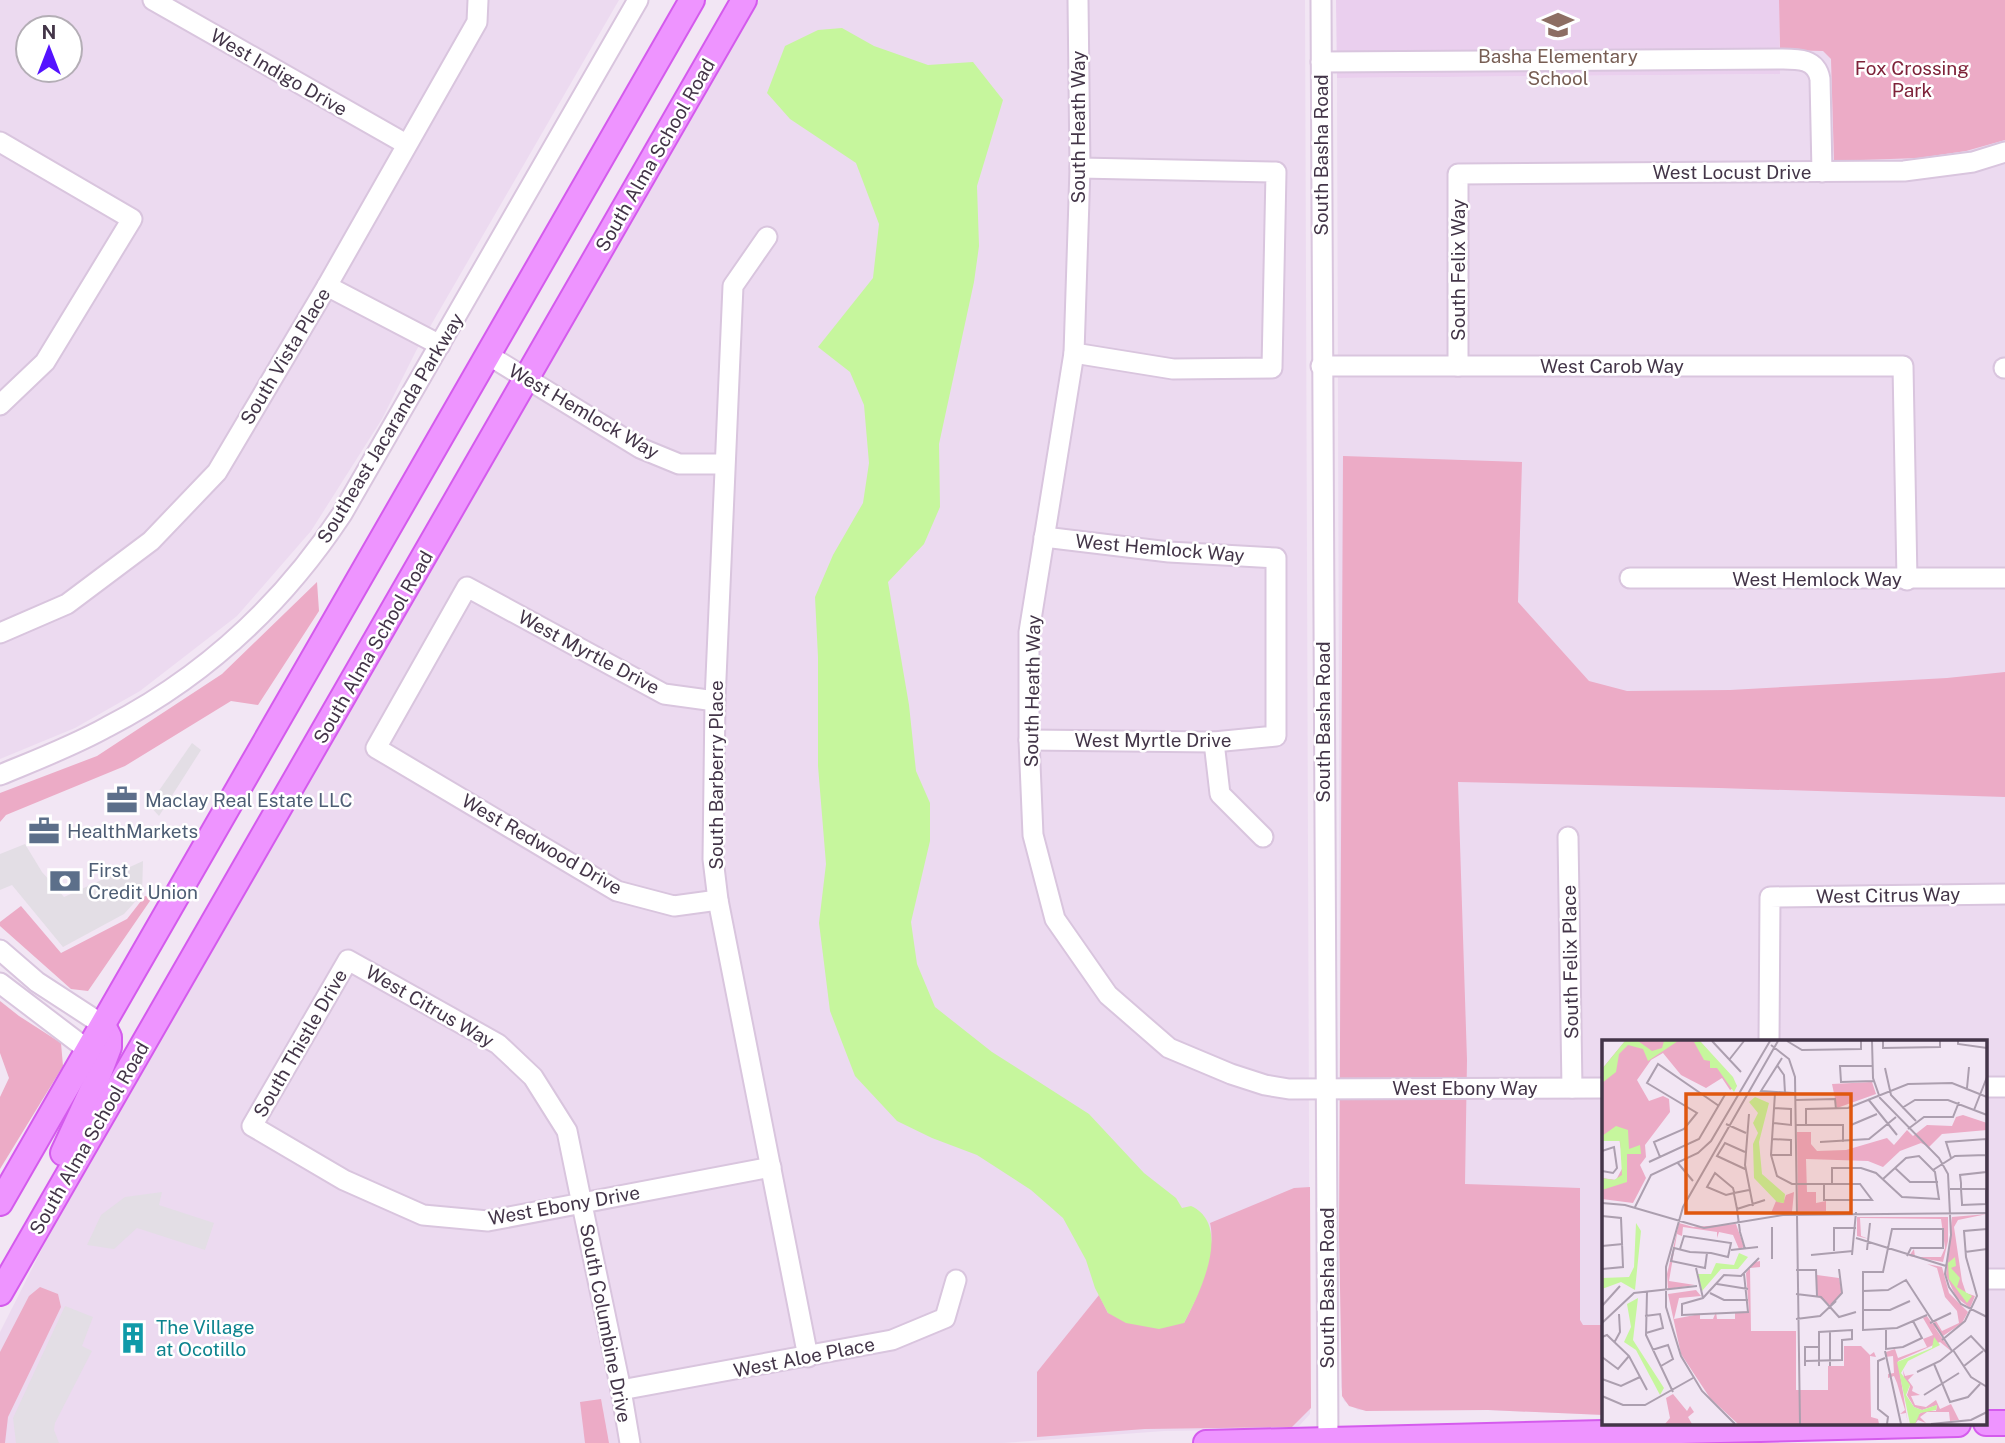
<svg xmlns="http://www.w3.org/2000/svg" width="2005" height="1443" font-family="'Public Sans',sans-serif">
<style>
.residential{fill:#ecdaf0;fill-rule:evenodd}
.education{fill:#eacfee}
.green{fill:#ecabc6}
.parking{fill:#e3dee5}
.water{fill:#c6f69d}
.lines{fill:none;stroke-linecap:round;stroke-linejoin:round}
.minor-casing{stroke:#d9c5de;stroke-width:23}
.major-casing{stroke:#d45bed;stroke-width:28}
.minor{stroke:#fff;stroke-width:19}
.major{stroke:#ee94ff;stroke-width:24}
.labels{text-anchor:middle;stroke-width:5;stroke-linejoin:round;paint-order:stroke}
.education-label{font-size:19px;fill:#785e54;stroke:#fff}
.park-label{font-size:19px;fill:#7e233a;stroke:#fff}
.street-label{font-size:19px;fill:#433548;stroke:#fff}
.service-label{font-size:19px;fill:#4e5e75;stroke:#fff;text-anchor:start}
.culture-label{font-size:19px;fill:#0d838f;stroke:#fff;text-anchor:start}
.inset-road{fill:none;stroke:#ac9faf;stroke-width:2}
.view{fill:#e0570f;fill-opacity:0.15;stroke:#e0570f;stroke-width:3.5}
.inset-edge{fill:none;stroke:#433548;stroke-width:3.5}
</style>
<rect width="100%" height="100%" fill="#f2e6f4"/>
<g class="residential">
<path d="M0 0H619L416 351 382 419 311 531 237 616 140 691 75 728 0 759ZM28 28H70V70H28Z"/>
<polygon points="759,0 1305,0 1310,1414 1299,1426 1286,1429 1164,1431 1003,1443 0,1443 0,1332 92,1150"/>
<polygon points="1779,0 2005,0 2005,1410 1986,1411 1986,1042 1604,1042 1604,1415 1488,1410 1358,1410 1344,1401 1341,1387 1337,78 1780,74"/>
</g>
<polygon class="education" points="1336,0 1779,0 1780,74 1337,78"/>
<g class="green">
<polygon points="1779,0 2005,0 2005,140 1966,151 1918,158 1834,161 1831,59 1823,51 1780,50"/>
<polygon points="1343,456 1522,462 1518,602 1589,681 1627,691 1730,690 1947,678 2005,672 2005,797 1719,788 1458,782 1467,1060 1465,1184 1580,1188 1580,1320 1583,1325 1604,1325 1604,1415 1488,1410 1366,1411 1349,1406 1342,1396 1339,1234"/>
<polygon points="317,582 319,611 258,705 231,701 125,766 6,815 0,822 0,793 97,756 222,674"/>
<polygon points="145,896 152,898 88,991 71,989 0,926 0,922 21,906 61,953 127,919"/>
<polygon points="0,1001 19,1016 61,1043 63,1066 0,1169 0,1097 9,1078 0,1053"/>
<path d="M1310 1187 1311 1408 1292 1427 1145 1429 1037 1437V1372L1099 1295 1108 1313 1184 1323C1197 1299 1217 1250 1210 1223L1294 1188Z"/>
<polygon points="40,1287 58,1294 61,1307 8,1417 5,1443 0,1443 0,1352 29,1296"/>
<polygon points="601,1399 609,1443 585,1443 580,1402"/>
</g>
<g class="parking">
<polygon points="192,743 201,750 159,816 149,805"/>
<polygon points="25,844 42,872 64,897 143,861 142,894 124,914 63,947 12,885 0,890 0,854"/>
<polygon points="162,1192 159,1205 214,1223 205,1250 137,1228 114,1249 87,1245 101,1215 125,1197"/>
<polygon points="65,1306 93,1317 82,1346 92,1351 55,1423 54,1430 59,1443 16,1443 13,1418"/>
</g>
<path class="water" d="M842 28 874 46 928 65 973 62 1003 100 977 186 979 246 974 282 939 444 940 507 924 544 888 582 909 705 916 771 930 803V841L911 922 917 964 935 1007 992 1052 1089 1114 1144 1173 1176 1198 1182 1208 1191 1206C1233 1225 1200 1293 1184 1323L1159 1329 1126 1323 1108 1313 1095 1288 1086 1260 1063 1218 1031 1190 977 1155 932 1138 897 1121 855 1076 830 1011 819 923 826 864 818 766V657L815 597 833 555 863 503 869 463 864 405 850 372 818 347 873 278 879 224 856 163 790 119 767 93 785 46 818 30Z"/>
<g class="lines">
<defs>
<g id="minor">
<polyline points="153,0 406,144"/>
<polyline points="1078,0 1080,168 1074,353 1029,632 1029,740 1033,835 1055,919 1108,995 1169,1048 1231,1074 1265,1085 1289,1089 1604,1088"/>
<polyline points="1321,0 1328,1443"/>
<path d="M1321 62 1777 59C1795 59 1816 57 1820 79L1822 172"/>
<polyline points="0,142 132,219 45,362 0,405"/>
<polyline points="767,237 733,286 715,701 713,859 718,900 808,1357"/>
<polyline points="327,286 440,345"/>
<polyline points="1074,353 1173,369 1272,368 1276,172 1080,168"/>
<polyline points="488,355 640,448 679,464 724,464"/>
<polyline points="1321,366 1903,366 1907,580"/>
<polyline points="1458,366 1458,174 1904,171 1973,162 2005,152"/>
<polyline points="2004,368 2005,368"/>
<polyline points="1630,578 2005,578"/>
<polyline points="0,633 67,604 151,541 217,472 327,286 477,22 478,0"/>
<polyline points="715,701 664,694 467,587 376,748 617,891 674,906 718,900"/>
<polyline points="1029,740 1214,742 1276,736 1276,558 1169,552 1044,537"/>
<polyline points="1214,742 1220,794 1263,837"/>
<path d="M0 775C36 760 73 746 107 727 204 677 282 605 342 514L638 0"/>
<polyline points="1568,837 1572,1088"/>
<polyline points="0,950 37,982 103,1025"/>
<polyline points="0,983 88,1050"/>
<polyline points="1769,1042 1770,897 2005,894"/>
<polyline points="1986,1087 2005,1087"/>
<polyline points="1986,1279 2005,1279"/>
<polyline points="621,1390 892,1340 945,1318 956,1280"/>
<polyline points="630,1443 621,1390 584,1214 567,1131 533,1077 498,1044 348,960 252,1126 344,1180 423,1215 488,1221 771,1167"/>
</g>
<g id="major">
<polyline points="63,1153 95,1084 109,1047 109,1037 103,1025"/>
<polyline points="0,1203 692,0"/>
<polyline points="0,1293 744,0"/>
<polyline points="1986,1423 2005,1423"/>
<polyline points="1206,1443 1958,1424"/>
</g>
</defs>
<use href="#minor" class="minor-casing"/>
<use href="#major" class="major-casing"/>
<use href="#minor" class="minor"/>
<use href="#major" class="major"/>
</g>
<defs>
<symbol id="school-bare" viewBox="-9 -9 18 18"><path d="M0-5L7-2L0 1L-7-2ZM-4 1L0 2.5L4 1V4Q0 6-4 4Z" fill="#8d6e63" stroke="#fff" stroke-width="2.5" paint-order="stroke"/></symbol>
<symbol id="office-bare" viewBox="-9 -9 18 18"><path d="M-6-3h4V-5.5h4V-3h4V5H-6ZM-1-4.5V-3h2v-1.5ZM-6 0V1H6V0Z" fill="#5c6f8a" stroke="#fff" stroke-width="2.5" paint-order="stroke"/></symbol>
<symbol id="bank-bare" viewBox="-9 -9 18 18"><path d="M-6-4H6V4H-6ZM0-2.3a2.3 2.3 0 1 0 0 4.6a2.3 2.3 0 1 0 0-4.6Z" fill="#5c6f8a" stroke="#fff" stroke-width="2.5" paint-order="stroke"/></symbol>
<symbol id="building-bare" viewBox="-9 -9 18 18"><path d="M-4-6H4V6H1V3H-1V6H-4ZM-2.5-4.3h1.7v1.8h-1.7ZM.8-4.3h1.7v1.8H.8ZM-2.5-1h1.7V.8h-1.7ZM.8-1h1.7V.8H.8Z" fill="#0f9aa8" stroke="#fff" stroke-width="2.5" paint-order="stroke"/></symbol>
</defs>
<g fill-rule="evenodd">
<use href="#school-bare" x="1536" y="3" width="44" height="44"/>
<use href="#office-bare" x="100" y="778" width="44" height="44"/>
<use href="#office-bare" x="22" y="809" width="44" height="44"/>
<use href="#bank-bare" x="43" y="859" width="44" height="44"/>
<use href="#building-bare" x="111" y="1316" width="44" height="44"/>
</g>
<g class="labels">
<g class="education-label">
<text x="1558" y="63">Basha Elementary<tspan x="1558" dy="22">School</tspan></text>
</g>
<g class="park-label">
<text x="1912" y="75">Fox Crossing<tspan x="1912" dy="22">Park</tspan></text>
</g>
<g class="street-label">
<text transform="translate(279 72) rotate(30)" y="7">West Indigo Drive</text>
<text transform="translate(1078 127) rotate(-90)" y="7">South Heath Way</text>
<text transform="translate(655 155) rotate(-60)" y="7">South Alma School Road</text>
<text transform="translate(1321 155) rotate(-90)" y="7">South Basha Road</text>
<text x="1732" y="179">West Locust Drive</text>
<text transform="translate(1458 270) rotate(-90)" y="7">South Felix Way</text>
<text transform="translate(285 356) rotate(-59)" y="7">South Vista Place</text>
<text x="1612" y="373">West Carob Way</text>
<text transform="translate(584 411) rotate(30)" y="7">West Hemlock Way</text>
<text transform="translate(390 428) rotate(-59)" y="7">Southeast Jacaranda Parkway</text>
<text transform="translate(1160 548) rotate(5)" y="7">West Hemlock Way</text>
<text x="1817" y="586">West Hemlock Way</text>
<text transform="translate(373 647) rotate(-60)" y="7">South Alma School Road</text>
<text transform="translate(589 652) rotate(28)" y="7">West Myrtle Drive</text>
<text transform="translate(1032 691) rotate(-89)" y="7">South Heath Way</text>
<text transform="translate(1323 722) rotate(-90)" y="7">South Basha Road</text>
<text x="1153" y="747">West Myrtle Drive</text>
<text transform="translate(716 775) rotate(-90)" y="7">South Barberry Place</text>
<text transform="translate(542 844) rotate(30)" y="7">West Redwood Drive</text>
<text transform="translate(1888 895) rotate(-1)" y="7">West Citrus Way</text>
<text transform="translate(1570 962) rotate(-91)" y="7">South Felix Place</text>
<text transform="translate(430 1006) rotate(30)" y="7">West Citrus Way</text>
<text transform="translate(300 1043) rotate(-60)" y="7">South Thistle Drive</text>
<text x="1465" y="1095">West Ebony Way</text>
<text transform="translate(89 1138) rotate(-60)" y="7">South Alma School Road</text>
<text transform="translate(564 1205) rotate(-10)" y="7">West Ebony Drive</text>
<text transform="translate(1327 1288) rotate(-90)" y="7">South Basha Road</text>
<text transform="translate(606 1323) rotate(79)" y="7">South Columbine Drive</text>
<text transform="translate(804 1357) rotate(-11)" y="7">West Aloe Place</text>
</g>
<g class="service-label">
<text x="145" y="807">Maclay Real Estate LLC</text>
<text x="67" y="838">HealthMarkets</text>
<text x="88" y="877">First<tspan x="88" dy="22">Credit Union</tspan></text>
</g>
<g class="culture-label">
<text x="156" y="1334">The Village<tspan x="156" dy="22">at Ocotillo</tspan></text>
</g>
</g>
<g transform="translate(1602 1040)">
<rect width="385" height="385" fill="#f2e6f4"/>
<path d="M23 1H98L135 46 128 50 120 38 104 48 79 35 61 13 49 20 35 40 47 61 61 56 67 59 68 72 43 105 44 117 38 125 44 138 31 163 0 159V138L14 140 22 125 17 98 0 101V29ZM270 42 274 54 235 68 230 44ZM361 75 385 83V90L340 94 327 107 319 103 298 111 281 127 266 121 204 119 205 152H214V163L224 161V171H196L195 92H209V104L215 111 244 110 285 98 292 105 305 90 311 96 325 85 350 86 354 77ZM192 152 190 172 169 173 174 161 181 163 184 155ZM385 174 356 180 352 187 360 241 364 253 373 256 368 268 354 257 344 235 350 177ZM255 177H346V201L341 222 307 216 312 209 313 217H339L343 208 339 179 258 178 259 196 267 199 255 196ZM77 183 91 187 134 184 142 207 137 209 131 195 117 192 115 198V192L81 187 80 196 75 194 67 241 93 245 66 249 65 234ZM158 221V227L148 228 149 291H194V350H226V326H242V306H259L268 315 272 312 274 317 268 316 269 377 276 379 277 384H136L108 358 79 314 66 254 94 250 99 256 77 258 72 279 98 274V279H111L114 272 115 279H133V273L147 271 144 233 153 222ZM325 224 340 227 347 253 366 272 360 283 341 296 330 284 334 281 340 291 357 283 355 271 343 257 335 228ZM215 235 237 238 240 253 229 266 215 256ZM325 276 349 311 338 302 296 321 306 384 304 373 298 374 303 370 295 343 292 336 286 338V334L292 333 291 316 283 317 284 312 293 309 296 318 325 307 321 299 331 295 321 278ZM301 330 303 336 312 334 306 340 311 347 310 351 318 355 309 356 313 365 324 367 334 360 338 369 349 364 357 380 348 381 347 372H325L318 377 324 383 316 380 313 384 314 376 322 371H334L335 365 320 370 312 367 305 355 308 346 302 338ZM71 354 85 371 88 366 92 372 86 377 90 384H63L68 378 64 358Z" fill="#ecabc6"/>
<path d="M23 1H36L50 11 60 8 62 1H76L46 21 41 9 26 5 17 14 14 32 0 43V29ZM98 1 131 37 135 46 132 52 115 28H108V21L102 20 92 2ZM153 57 167 63 157 102 160 134 183 154 182 163 175 162 152 138 151 104 156 93 151 83 156 73 147 62ZM14 86 26 90 27 109 38 105 39 114H25V142L0 150V138L12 140 20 135 18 101H0V96ZM34 183 39 191 33 250 19 242 0 249V238L27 237 32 227ZM137 213 146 217 136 229H119L100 251 96 234H109L114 223 132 225ZM353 217 354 226 349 228 358 238 355 247 370 256 365 263 347 239 346 223ZM36 258 31 300 62 348 58 355 34 310 22 302 29 287 25 264ZM332 297 338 305 306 321 299 333 308 345 304 355 312 367 320 370 335 365 334 370 318 373 313 384H308L295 322 330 308Z" fill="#c6f69d"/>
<path class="inset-road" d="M110 1 139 32M185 1 200 10 259 9V1M270 1 271 38 278 58 337 118 346 134 349 195 343 234 347 247 359 264 385 277M281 1V8L338 7V1M356 1V4L385 8M169 5 187 19 193 37 198 384M180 18 159 51 192 53M127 20 142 1M175 25 182 35 183 53M270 26H238L239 42 272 41M283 28 289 55 314 81M365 48 367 27M173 53 169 115 175 136 190 144H258L270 160H222V144M266 59 295 95M193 60 233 59 234 69M300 68 313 60H346L385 75M372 70 385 37M147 74 143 125 151 166M172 83 189 85V69L173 68M124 84 144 93M193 85H241V102M204 85V69L246 68 306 44 350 43 385 57M249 85 275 74M306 89 322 77H351L357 62M218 102 267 99 294 77M0 111 12 107 15 128 11 133 0 131M143 112 123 103 115 116 143 129M169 115H189V100L170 99M58 117 52 102 82 89 95 73 45 43 56 24 117 66M47 122 97 99 124 53M75 122 91 141M293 128 308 142H336M331 130 353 116 384 115M230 144V128H259L274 133 300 157 337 159 333 132 317 116 304 118 281 139M348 149H384V164L360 165V163L359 149V143L358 135 384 132V99L344 102 349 118M0 163 23 165 102 188 181 175 385 173M33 167 49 135 96 113 109 101 168 1M135 169 163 160M0 176 19 178 21 227 0 229M254 198 344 226M0 206 21 204M78 209 82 196 129 203 126 217 109 213 88 212 72 208 69 221 103 228 105 213M143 209 138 192 135 169 132 154V152L131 148 113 133 105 147 124 155 132 153 147 150M129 210 156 207M265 210 268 183M232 211V188H254M363 212 385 209M209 215 251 211M250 215 254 172M305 216 309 208H341V189H290L281 232H261V290L295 288 325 275M170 219V187M94 228 101 258M194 230H214L215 256M142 234 146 272 80 275V264L101 258 122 235 139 236 157 218M115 244 146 249M261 251 286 250 304 240 350 311M45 252 44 295 71 352M108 253 122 260H146M194 254 219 257 237 277 254 272M229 265 240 253 237 229M0 266 18 246M261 270H288L308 261M43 276 58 274 61 288 44 293M194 279 218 276 234 261M0 283 32 253 95 246M328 283 349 273M284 290V309L301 307 320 298 311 281M228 292V326M0 297 5 295 27 316 45 350M340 300 363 281 375 256 364 217 362 191 385 189M12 303 18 292 17 274M50 310 66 305 71 319 59 326M351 310 369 337 385 347M283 311 299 384M0 317 16 329 27 316M283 318 276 321V369L286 377 285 384M203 321 240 320V299M332 324 348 362 366 357 378 344M203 326V307H217M217 326V292L250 290V299L240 300M362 326 381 311M315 332 338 321 369 296 385 313M0 339 19 346 38 337M322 355 357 333M0 356 21 365H43L91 338M133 384 100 351 79 316 64 267V227L81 167 176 1M329 384 369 380 385 372"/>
<path class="view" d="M84 54H249V173H84Z"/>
<rect width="385" height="385" class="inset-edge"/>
</g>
<g transform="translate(49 49)"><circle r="33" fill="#ffffff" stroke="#b4aeb6" stroke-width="2"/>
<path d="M0-5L12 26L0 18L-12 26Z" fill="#5412ff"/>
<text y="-10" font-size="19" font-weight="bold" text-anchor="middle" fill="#433548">N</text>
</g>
</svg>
